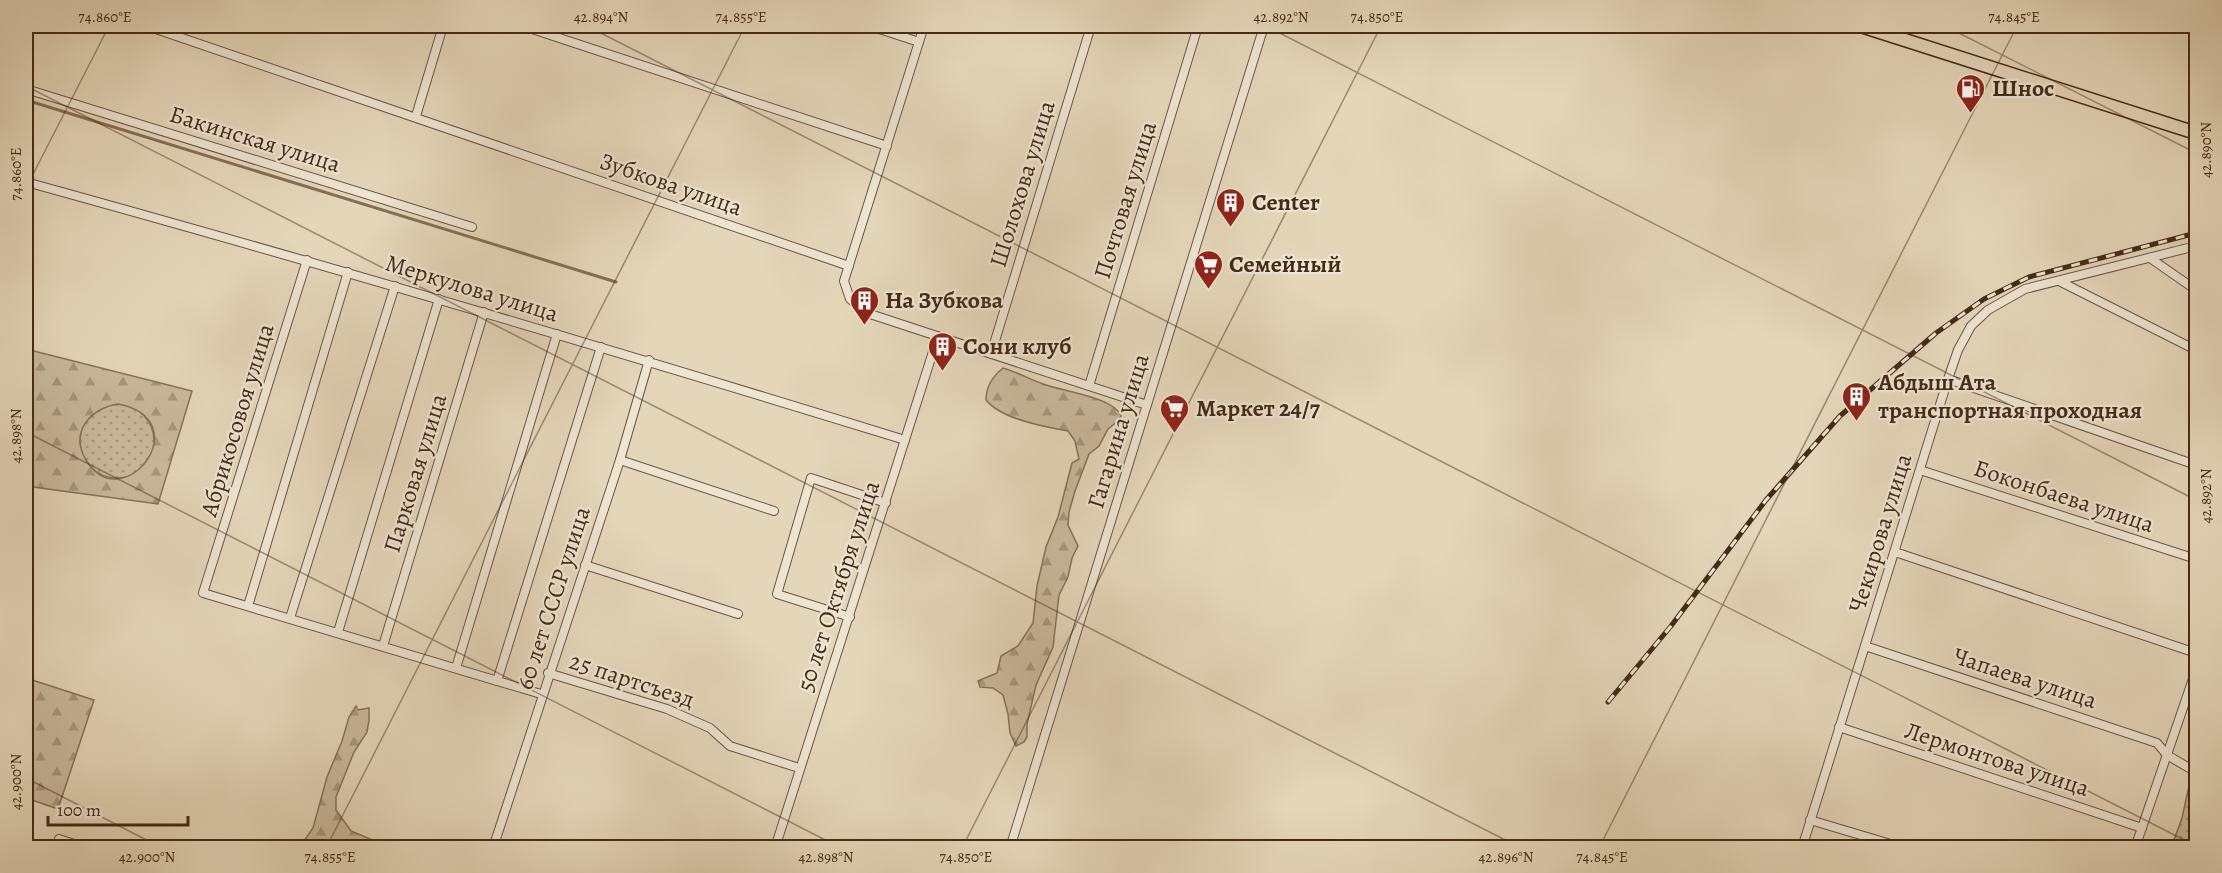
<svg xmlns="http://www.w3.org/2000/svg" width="2222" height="873" font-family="Alegreya,serif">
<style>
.green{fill:url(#green-dots);stroke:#867259;stroke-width:1.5}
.forest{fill:url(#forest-firs);stroke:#867259;stroke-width:1.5;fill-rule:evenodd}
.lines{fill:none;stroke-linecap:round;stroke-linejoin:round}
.stream{stroke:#846f56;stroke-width:3}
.minor-casing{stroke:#6c563e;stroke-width:10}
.primary-casing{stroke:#442b15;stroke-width:15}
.minor{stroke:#ede4d2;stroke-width:8}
.primary{stroke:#e4d6b9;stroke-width:12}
.rail-casing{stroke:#442b15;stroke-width:5}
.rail{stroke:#ede4d2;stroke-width:3;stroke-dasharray:9;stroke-linecap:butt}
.ticks{fill:none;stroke:#442b15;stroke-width:1.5;stroke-opacity:0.45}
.labels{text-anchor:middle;stroke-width:4.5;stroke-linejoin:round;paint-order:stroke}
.poi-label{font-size:24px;font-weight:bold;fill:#442b15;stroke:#ede4d2;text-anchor:start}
.street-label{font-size:24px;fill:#442b15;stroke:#ede4d2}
.neatline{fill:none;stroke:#442b15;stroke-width:2}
.ticks-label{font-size:15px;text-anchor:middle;fill:#442b15}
</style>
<defs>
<pattern id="green-dots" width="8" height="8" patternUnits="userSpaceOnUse" patternTransform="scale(1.5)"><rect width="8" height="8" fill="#c9b99d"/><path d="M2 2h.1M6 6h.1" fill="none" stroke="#a5977f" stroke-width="1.8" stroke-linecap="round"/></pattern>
<pattern id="forest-firs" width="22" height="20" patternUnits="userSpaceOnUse" patternTransform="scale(1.5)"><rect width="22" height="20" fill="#c9b99d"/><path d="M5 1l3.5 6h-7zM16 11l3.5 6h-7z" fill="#a5977f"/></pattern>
</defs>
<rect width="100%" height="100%" fill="#e4d6b9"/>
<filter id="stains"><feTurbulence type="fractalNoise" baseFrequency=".00333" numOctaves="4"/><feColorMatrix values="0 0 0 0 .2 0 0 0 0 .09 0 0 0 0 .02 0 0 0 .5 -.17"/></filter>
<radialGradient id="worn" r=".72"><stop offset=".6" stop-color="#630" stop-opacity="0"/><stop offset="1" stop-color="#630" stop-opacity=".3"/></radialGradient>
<g class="green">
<circle cx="117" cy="441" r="37"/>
<polygon points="2196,762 2196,847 2171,848 2182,818 2192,772"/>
</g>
<g class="forest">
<path d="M26 349 192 391 158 504 26 486ZM118 404C200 420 123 520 86 460 69 432 91 408 118 404Z"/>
<path d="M1003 368C1017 372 1029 379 1043 384 1061 391 1114 397 1121 416L1118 421 1108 429 1099 446 1089 454 1075 491 1069 512 1068 525 1078 546 1072 558 1068 577 1059 595 1053 647 1036 685 1027 724V737L1024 742 1016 746 1010 733 1008 714 1003 695 993 688 980 687 978 681 997 673 1001 656 1018 646 1033 623 1037 586 1046 547 1058 517 1072 463 1079 459 1075 441 1068 431C1044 427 1001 419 986 400 986 387 993 376 1003 368Z"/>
<polygon points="26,678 94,700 58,809 26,798"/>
<polygon points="356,706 358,710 369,708 369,720 367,732 354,752 336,797 336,810 351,831 389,847 300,847 313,828 327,777 342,741 349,717"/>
</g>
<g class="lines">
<polyline class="stream" points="26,100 616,282"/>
<defs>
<g id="minor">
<polyline points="147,26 849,266"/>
<polyline points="523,26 887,146"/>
<polyline points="870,26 919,42"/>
<polyline points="924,26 844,281 850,299 867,313 1147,405"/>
<polyline points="26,89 472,227"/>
<polyline points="416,116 443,26"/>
<path d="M26 182C320 263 613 350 905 440"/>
<polyline points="2150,258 2196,290"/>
<polyline points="307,260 203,593 541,694"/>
<polyline points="2059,281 2196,350"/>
<polyline points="991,354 1091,26"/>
<polyline points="1948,379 2196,465"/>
<polyline points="1089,386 1198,26"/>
<polyline points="620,460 774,511"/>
<polyline points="1920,470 2196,559"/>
<polyline points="1895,552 2196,653"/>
<polyline points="585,565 738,614"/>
<polyline points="248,606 348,272"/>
<polyline points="850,617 777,594 811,478 886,503"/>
<polyline points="290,618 395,286"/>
<polyline points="338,632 439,299"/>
<polyline points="383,646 484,312"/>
<polyline points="1865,646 2157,743 2167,755 2196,772"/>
<polyline points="456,668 557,334"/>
<polyline points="548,673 667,709 710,728 730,746 799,768"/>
<polyline points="497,681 601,347"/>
<polyline points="1839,727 2142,828"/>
<polyline points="1810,820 1904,848"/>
<polyline points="59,839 86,848"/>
<polyline points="493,848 620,460 649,360"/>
<polyline points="775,848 938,336"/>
<polyline points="1010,848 1264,26"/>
<polyline points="1802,848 1948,379 1958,350 1971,326 1988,310 2025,289 2196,246"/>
<polyline points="2135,848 2196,670"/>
</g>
<polyline id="primary" points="1861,26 2196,133"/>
</defs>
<use href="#minor" class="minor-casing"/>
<use href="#primary" class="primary-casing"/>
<use href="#minor" class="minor"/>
<use href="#primary" class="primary"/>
<defs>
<polyline id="rail" points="1608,702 1671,626 1766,500 1840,416 1936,333 1984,299 2029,277 2196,233"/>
</defs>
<use href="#rail" class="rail-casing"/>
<use href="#rail" class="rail"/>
</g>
<path class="ticks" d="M587 26 2196 846M1266 26 2196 500M1945 26 2196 153M26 86 1521 848M26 188 109 26M26 432 841 848M26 778 162 848M326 848 745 26M962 848 1381 26M1599 848 2017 26"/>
<defs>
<symbol id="fuel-pin" viewBox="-11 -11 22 30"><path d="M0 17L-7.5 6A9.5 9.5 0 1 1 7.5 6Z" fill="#8f2418" stroke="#ede4d2"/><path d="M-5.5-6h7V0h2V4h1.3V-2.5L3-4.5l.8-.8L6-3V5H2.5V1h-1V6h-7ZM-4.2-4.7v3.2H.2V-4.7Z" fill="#fff"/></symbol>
<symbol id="building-pin" viewBox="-11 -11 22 30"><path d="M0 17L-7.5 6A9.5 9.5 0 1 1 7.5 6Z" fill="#8f2418" stroke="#ede4d2"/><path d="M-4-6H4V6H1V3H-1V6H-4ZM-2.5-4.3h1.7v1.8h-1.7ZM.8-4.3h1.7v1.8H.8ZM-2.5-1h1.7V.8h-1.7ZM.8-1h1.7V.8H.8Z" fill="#fff"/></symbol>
<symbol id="supermarket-pin" viewBox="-11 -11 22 30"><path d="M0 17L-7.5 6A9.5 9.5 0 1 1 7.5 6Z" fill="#8f2418" stroke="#ede4d2"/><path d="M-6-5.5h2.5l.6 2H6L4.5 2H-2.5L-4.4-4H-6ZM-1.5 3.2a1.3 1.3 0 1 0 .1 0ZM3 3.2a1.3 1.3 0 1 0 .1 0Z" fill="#fff"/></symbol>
</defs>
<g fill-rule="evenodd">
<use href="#fuel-pin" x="1954" y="72" width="33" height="45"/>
<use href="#building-pin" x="1214" y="186" width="33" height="45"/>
<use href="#supermarket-pin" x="1192" y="248" width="33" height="45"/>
<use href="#building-pin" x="848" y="284" width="33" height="45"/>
<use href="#building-pin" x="926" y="330" width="33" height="45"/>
<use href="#building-pin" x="1840" y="380" width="33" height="45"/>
<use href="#supermarket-pin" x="1158" y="392" width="33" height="45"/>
</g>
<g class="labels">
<g class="poi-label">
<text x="1992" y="96">Шнос</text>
<text x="1252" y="210">Center</text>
<text x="1229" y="272">Семейный</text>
<text x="885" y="308">На Зубкова</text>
<text x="963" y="354">Сони клуб</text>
<text x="1878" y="390">Абдыш Ата<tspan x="1878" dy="28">транспортная проходная</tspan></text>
<text x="1196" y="416">Маркет 24/7</text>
</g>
<g class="street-label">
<text transform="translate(255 139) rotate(17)" y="8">Бакинская улица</text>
<text transform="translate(671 184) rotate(19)" y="8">Зубкова улица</text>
<text transform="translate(1022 184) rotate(-73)" y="8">Шолохова улица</text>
<text transform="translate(1125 200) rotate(-73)" y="8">Почтовая улица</text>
<text transform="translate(472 288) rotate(17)" y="8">Меркулова улица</text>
<text transform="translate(237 420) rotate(-73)" y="8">Абрикосовоя улица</text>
<text transform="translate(1118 431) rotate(-73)" y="8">Гагарина улица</text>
<text transform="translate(415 473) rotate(-73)" y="8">Парковая улица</text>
<text transform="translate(2064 496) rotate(18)" y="8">Боконбаева улица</text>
<text transform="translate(1880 533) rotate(-73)" y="8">Чекирова улица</text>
<text transform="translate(838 586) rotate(-72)" y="8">50 лет Октября улица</text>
<text transform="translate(553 598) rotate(-72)" y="8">60 лет СССР улица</text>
<text transform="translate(2025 678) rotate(18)" y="8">Чапаева улица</text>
<text transform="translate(632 680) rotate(18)" y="8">25 партсъезд</text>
<text transform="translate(1997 759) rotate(18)" y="8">Лермонтова улица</text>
</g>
</g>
<rect width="2222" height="873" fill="none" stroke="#e4d6b9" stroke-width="66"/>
<path d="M48 816v9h140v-9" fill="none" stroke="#442b15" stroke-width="3"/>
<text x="57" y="816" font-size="18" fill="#442b15" stroke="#ede4d2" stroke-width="4.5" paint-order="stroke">100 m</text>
<rect x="33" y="33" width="2156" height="807" class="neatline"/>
<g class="ticks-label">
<text x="105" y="22">74.860°E</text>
<text x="601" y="22">42.894°N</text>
<text x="741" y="22">74.855°E</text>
<text x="1281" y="22">42.892°N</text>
<text x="1377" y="22">74.850°E</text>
<text x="2014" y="22">74.845°E</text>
<text transform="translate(2206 150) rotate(-90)" y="5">42.890°N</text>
<text transform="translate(16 174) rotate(-90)" y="5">74.860°E</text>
<text transform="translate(16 436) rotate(-90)" y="5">42.898°N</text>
<text transform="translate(2206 496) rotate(-90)" y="5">42.892°N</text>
<text transform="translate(16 782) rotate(-90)" y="5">42.900°N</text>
<text x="147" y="862">42.900°N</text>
<text x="330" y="862">74.855°E</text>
<text x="826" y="862">42.898°N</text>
<text x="966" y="862">74.850°E</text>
<text x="1506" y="862">42.896°N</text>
<text x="1602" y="862">74.845°E</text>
</g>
<rect width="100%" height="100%" filter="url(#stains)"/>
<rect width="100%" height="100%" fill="url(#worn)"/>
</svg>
